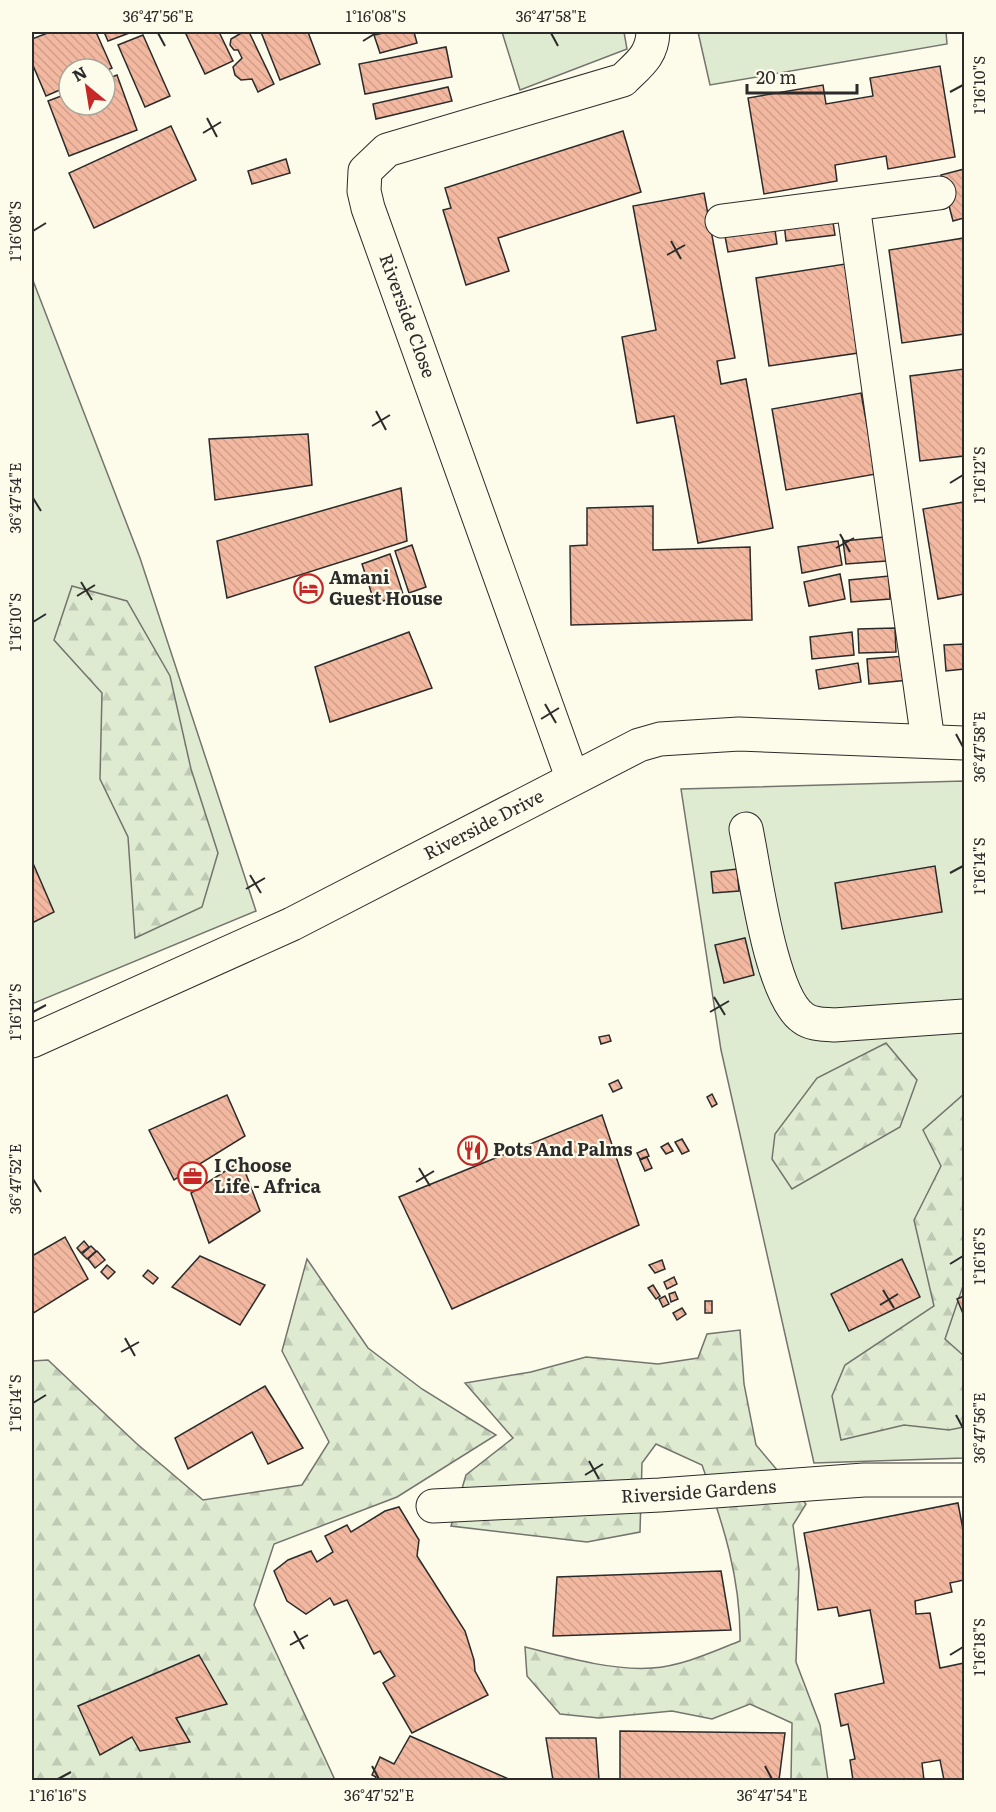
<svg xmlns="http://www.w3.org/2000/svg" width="996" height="1812" font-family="Literata,serif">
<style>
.grass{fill:#deebd1;stroke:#74746e;stroke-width:1.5}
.forest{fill:url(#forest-firs);stroke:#74746e;stroke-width:1.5}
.building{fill:url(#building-back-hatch);stroke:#2b2b2b;stroke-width:1.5}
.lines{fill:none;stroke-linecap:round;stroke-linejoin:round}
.minor-casing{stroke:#2b2b2b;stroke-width:35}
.tertiary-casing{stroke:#2b2b2b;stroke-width:35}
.minor{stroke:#fdfbea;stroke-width:33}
.tertiary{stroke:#fdfbea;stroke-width:33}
.ticks{fill:none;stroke:#2b2b2b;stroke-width:2}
.labels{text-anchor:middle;stroke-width:4.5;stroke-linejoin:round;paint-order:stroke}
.street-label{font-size:18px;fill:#2b2b2b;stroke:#fdfbea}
.poi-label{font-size:18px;font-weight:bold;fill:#2b2b2b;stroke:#fdfbea;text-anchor:start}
.neatline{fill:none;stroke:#2b2b2b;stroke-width:2}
.ticks-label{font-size:15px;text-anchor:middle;fill:#2b2b2b}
</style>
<defs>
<pattern id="forest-firs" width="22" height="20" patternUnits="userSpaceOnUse" patternTransform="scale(1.5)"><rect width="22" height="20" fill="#deebd1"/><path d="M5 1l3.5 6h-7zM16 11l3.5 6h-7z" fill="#bfcab4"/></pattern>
<pattern id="building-back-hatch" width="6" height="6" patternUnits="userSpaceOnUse" patternTransform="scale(1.5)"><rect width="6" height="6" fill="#f2b8a0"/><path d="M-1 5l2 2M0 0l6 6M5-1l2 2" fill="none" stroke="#d09e8a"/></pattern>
</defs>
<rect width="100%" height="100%" fill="#fdfbea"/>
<g class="grass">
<polygon points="502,32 624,32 627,49 520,90"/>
<polygon points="698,32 946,32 947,44 710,85"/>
<polygon points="32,278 140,558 256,911 32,1004"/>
<polygon points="964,781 964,1458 814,1463 721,1050 681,789"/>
</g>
<g class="forest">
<polygon points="72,586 127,601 170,676 191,769 218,853 202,907 135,938 128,837 100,779 102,693 54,640"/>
<polygon points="886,1043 917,1080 900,1127 792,1189 772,1159 775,1134 817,1078"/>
<polygon points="964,1094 964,1283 945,1339 964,1356 964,1427 949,1430 904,1425 841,1440 832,1396 845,1365 934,1306 914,1220 941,1166 923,1130"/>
<polygon points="307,1259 368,1348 422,1389 496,1435 397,1497 274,1544 254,1605 335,1780 32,1780 32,1361 48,1360 136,1443 203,1500 302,1485 329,1442 282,1351"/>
<path d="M740 1330 744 1384 756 1445 806 1504 793 1525 799 1570 796 1662 820 1725 828 1780H791L792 1723 750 1704 712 1719 672 1711 599 1718 560 1714 527 1676 525 1647C564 1657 612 1671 652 1668 682 1666 712 1652 740 1641 741 1579 723 1523 702 1465L656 1444 642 1463 640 1532 587 1542 451 1526 466 1475 513 1438 465 1383 531 1372 586 1357 658 1364 698 1358 707 1334Z"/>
</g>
<g class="building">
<polygon points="50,32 96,32 112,68 105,71 69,69 69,86 46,96 32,63 32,39"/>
<polygon points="104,32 132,32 108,41"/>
<polygon points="185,32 219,32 233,61 205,74"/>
<polygon points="243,32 249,32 274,84 258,92 252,79 241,80 235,75 233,67 242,58 238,50 234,50 230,45 231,39"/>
<polygon points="261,32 308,32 320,64 280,80"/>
<polygon points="388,32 414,32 417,43 380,53 374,35"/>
<polygon points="143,35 170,96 145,107 118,45"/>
<polygon points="446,47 452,77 365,94 359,64"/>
<polygon points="940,66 955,157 888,169 886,156 835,165 837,181 764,194 748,98 823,85 826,104 873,96 870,78"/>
<polygon points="117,75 137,130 69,156 48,101 69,93 69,105 105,105 105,80"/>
<polygon points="448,87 452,101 376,119 373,104"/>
<polygon points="171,126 196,180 94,228 69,173"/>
<polygon points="623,131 641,192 498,238 509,271 466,285 443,210 451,208 445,188"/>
<polygon points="286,159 290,173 252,184 248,171"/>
<polygon points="964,169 964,218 953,221 941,175"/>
<polygon points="704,193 735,358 717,361 721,384 746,379 773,528 698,543 674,416 637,423 622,337 656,330 633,206"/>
<polygon points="832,216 835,235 786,241 784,223"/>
<polygon points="774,223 777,244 728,252 724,231"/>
<polygon points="964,238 964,334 902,343 889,250"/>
<polygon points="845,264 858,353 769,366 756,278"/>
<polygon points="964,369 964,456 920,461 910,376"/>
<polygon points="861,393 876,474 786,490 772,409"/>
<polygon points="308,434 312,485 215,500 209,439"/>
<polygon points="401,488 407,541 227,598 217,541"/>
<polygon points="964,502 964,594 938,599 923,509"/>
<polygon points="653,506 653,550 750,547 752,620 571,625 570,546 587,545 587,508"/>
<polygon points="884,537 886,561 846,564 843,541"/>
<polygon points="838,541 842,565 802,573 798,547"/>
<polygon points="412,545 426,587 409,593 395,551"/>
<polygon points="390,554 403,594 375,604 362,564"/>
<polygon points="840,574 845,599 809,606 804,582"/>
<polygon points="889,576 890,599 851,602 849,580"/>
<polygon points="895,628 896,652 859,653 858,629"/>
<polygon points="409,632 432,688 330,722 315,667"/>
<polygon points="852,632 854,655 812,659 810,637"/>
<polygon points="964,644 964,669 946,671 944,645"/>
<polygon points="906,656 909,680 869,684 867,659"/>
<polygon points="858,663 861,682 819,689 816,670"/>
<polygon points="32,861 54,912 32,923"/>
<polygon points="935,866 942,912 842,929 835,883"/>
<polygon points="737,869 739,891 713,893 711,872"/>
<polygon points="745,938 754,975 724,983 715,945"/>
<polygon points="609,1035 611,1041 601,1044 599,1037"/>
<polygon points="618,1080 622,1088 613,1092 609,1084"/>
<polygon points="712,1094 717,1104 712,1107 707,1097"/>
<polygon points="227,1095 245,1136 174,1180 149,1130"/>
<polygon points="602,1115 639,1225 452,1309 399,1197"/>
<polygon points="682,1139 689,1151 682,1154 675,1142"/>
<polygon points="668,1143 673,1151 666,1154 661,1147"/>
<polygon points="646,1149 649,1156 640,1159 637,1153"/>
<polygon points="647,1157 652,1168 645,1171 640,1160"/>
<polygon points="241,1161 260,1211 209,1243 191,1193"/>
<polygon points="65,1237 88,1279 32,1314 32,1256"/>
<polygon points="84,1241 89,1247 81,1253 77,1248"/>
<polygon points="91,1246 96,1251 87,1259 82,1254"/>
<polygon points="97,1251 105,1260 95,1268 88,1259"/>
<polygon points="200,1256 265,1285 240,1325 172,1287"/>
<polygon points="902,1259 920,1297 849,1331 831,1294"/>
<polygon points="662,1260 665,1269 655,1273 649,1265"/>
<polygon points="107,1265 115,1272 108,1279 101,1272"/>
<polygon points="148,1270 158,1278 153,1284 143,1276"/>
<polygon points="674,1277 677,1284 667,1289 664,1282"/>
<polygon points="653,1285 660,1296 656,1299 648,1288"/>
<polygon points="675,1292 678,1299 671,1302 669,1294"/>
<polygon points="665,1296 669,1304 663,1307 659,1299"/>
<polygon points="964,1296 964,1316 957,1299"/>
<rect x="705" y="1301" width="7" height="12"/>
<polygon points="682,1308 686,1314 677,1320 673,1313"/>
<polygon points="265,1386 303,1448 268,1464 252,1432 188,1469 175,1438"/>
<polygon points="958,1503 964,1535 964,1580 950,1583 952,1592 915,1601 916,1614 930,1613 940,1668 964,1663 964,1779 944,1780 940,1760 922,1763 924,1780 853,1780 850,1760 855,1759 848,1724 841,1726 835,1694 884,1683 870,1610 839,1616 837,1607 818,1610 804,1533"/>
<polygon points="399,1507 419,1540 417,1556 465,1631 474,1660 475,1671 488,1695 412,1733 383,1683 395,1676 380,1651 374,1654 347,1600 334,1605 330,1598 306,1614 287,1601 274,1571 288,1560 311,1551 317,1562 333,1552 325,1536 347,1525 351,1532 385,1511"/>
<polygon points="721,1571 731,1630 553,1636 557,1577"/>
<polygon points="199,1655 227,1704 176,1718 190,1742 140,1751 132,1737 100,1755 78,1706"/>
<polygon points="620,1731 785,1733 779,1780 620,1780"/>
<polygon points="410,1736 511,1780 375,1780 376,1777 372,1775 380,1757 394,1764"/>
<polygon points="546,1738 596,1738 599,1780 553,1780"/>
</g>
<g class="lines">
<defs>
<g id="minor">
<polyline points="853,205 928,741"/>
<polyline points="722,221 939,193"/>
<path d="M572 777 368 208 364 191 365 171 387 150 623 80C639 64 652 56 653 32"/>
<path d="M746 829C755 871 770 995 803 1018 812 1025 824 1024 834 1025L964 1016"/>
<path id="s1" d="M433 1506 660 1495 864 1480H964"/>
</g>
<g id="tertiary">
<path id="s2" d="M32 1041 292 924 639 745 660 739 739 734 964 743"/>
</g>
</defs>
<use href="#minor" class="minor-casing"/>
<use href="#tertiary" class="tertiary-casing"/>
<use href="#minor" class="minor"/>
<use href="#tertiary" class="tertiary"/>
</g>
<path class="ticks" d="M158 33 165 46M551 33 558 46M363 41 376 33M950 92 963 85M207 118 217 137M203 133 221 122M33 231 46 223M671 241 681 259M667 255 685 245M376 411 386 430M372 426 390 415M950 483 963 475M33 498 41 511M840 534 850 552M836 548 854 538M81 582 92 600M77 596 95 585M33 622 46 614M545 704 556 723M541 719 559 708M956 734 963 747M950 873 963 866M250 875 261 893M246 889 265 878M714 997 725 1015M33 1012 46 1005M710 1012 729 1001M419 1168 430 1186M33 1179 41 1192M416 1182 434 1171M950 1264 963 1256M883 1290 894 1308M880 1305 898 1294M125 1338 135 1356M121 1352 139 1342M33 1403 46 1395M956 1415 963 1428M589 1461 599 1479M585 1475 603 1464M294 1631 304 1649M290 1645 308 1635M950 1655 963 1647M372 1766 379 1779M765 1766 772 1779M58 1779 71 1772"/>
<defs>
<symbol id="hotel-ring" viewBox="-11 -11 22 22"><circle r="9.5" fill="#fdfbea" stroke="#c62828" stroke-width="1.5"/><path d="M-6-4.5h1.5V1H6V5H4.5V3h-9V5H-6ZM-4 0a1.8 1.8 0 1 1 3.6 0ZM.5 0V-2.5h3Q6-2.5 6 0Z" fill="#c62828"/></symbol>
<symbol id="restaurant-ring" viewBox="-11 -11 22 22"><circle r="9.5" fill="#fdfbea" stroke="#c62828" stroke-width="1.5"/><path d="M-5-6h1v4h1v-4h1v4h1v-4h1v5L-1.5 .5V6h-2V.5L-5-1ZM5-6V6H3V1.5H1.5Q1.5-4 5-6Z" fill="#c62828"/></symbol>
<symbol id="office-ring" viewBox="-11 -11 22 22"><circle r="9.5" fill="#fdfbea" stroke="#c62828" stroke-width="1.5"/><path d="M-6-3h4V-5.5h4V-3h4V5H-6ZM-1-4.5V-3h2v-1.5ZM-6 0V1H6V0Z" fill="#c62828"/></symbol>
</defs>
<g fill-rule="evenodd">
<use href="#hotel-ring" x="292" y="572" width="33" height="33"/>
<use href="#restaurant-ring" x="456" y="1134" width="33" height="33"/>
<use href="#office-ring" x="176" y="1160" width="33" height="33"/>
</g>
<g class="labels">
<g class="street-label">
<text transform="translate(407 316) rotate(70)" y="6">Riverside Close</text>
<text dy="6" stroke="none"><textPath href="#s2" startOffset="501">Riverside Drive</textPath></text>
<text dy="6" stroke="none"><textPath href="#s1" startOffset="266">Riverside Gardens</textPath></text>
</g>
<g class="poi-label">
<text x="329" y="584">Amani<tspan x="329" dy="21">Guest House</tspan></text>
<text x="493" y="1156">Pots And Palms</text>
<text x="214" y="1172">I Choose<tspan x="214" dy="21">Life - Africa</tspan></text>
</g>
</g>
<rect width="996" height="1812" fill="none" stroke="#fdfbea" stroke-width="66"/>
<g transform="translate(87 87) rotate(330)"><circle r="28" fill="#fdfbea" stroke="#a9a89e" stroke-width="1.5"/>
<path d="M0-4.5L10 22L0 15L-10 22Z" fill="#c62828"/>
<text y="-9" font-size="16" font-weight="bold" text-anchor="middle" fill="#2b2b2b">N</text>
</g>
<path d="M747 84v9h110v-9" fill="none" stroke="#2b2b2b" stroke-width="3"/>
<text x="756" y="84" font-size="18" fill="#2b2b2b" stroke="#fdfbea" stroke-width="4.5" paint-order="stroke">20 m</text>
<rect x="33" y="33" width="930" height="1746" class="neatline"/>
<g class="ticks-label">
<text x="158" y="22">36°47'56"E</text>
<text x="376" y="22">1°16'08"S</text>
<text x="551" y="22">36°47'58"E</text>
<text transform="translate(980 85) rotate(-90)" y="5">1°16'10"S</text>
<text transform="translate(16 231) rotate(-90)" y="5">1°16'08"S</text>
<text transform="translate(980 475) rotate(-90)" y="5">1°16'12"S</text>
<text transform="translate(16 498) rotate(-90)" y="5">36°47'54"E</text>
<text transform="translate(16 622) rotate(-90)" y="5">1°16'10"S</text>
<text transform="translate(980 747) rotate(-90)" y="5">36°47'58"E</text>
<text transform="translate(980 866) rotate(-90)" y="5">1°16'14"S</text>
<text transform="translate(16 1012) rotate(-90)" y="5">1°16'12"S</text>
<text transform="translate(16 1179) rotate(-90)" y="5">36°47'52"E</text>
<text transform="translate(980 1256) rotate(-90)" y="5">1°16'16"S</text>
<text transform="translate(16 1403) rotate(-90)" y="5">1°16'14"S</text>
<text transform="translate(980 1428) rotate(-90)" y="5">36°47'56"E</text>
<text transform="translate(980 1647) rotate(-90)" y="5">1°16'18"S</text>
<text x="58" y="1801">1°16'16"S</text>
<text x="379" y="1801">36°47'52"E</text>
<text x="772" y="1801">36°47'54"E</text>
</g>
</svg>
